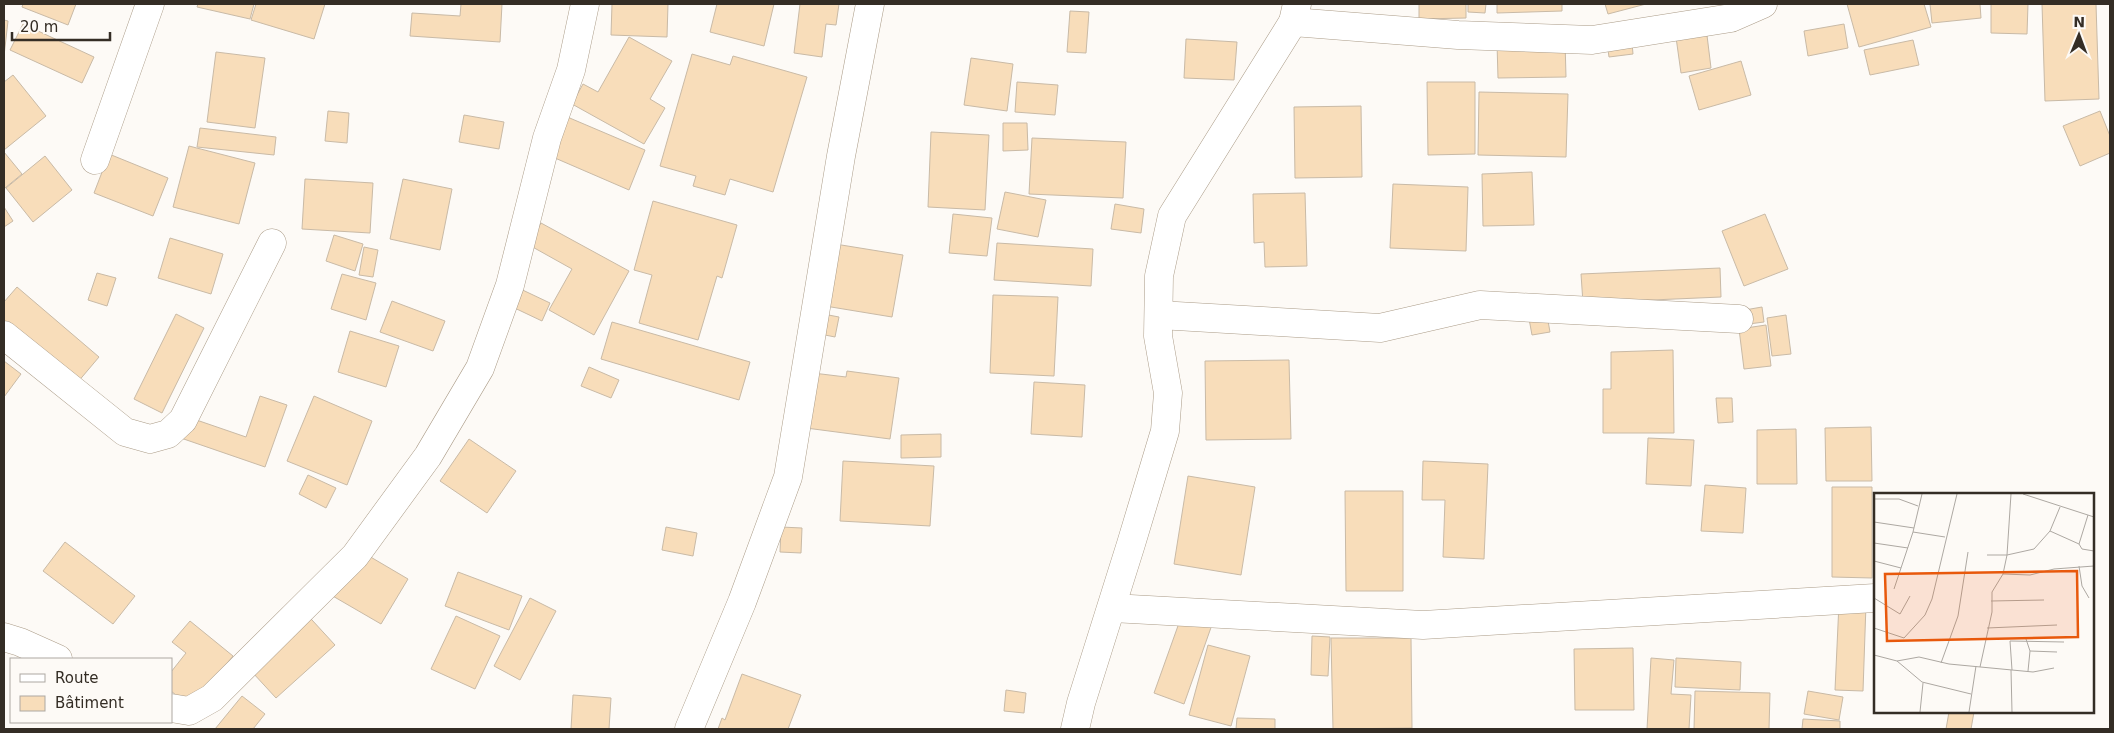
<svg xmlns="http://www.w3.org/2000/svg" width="2114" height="733" font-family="'DejaVu Sans',sans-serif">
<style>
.building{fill:#f8ddba;stroke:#c9baa6}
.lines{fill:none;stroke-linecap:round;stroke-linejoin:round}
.street-casing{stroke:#ab9c88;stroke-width:29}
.street{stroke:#fff;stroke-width:28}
.inset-road{fill:none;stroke:#ada8a2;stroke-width:1}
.view{fill:#e8590c;fill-opacity:0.15;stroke:#e8590c;stroke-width:2.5}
.inset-edge{fill:none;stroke:#342d25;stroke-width:2.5}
</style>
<rect width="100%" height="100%" fill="#fdfaf6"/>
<g class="building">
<polygon points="23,4 76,4 68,25 22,7"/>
<polygon points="198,4 254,4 250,19 197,7"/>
<polygon points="256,4 325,4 314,39 251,20"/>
<polygon points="461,4 502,4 500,42 410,36 412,13 460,16"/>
<polygon points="612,4 668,4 667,37 611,35"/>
<polygon points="717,4 774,4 764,46 710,32"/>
<polygon points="800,4 839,4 836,25 826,24 822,57 794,53"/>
<polygon points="1419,4 1466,4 1466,18 1419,19"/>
<polygon points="1468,4 1486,4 1485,13 1468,12"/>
<polygon points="1497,4 1562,4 1562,11 1497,13"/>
<polygon points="1605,4 1646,4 1608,14"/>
<polygon points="1847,4 1924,4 1931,27 1859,47"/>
<polygon points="1930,4 1980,4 1981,18 1932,23"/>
<polygon points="1991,4 2028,4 2027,34 1991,33"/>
<polygon points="2042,4 2096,4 2099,99 2045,101"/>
<polygon points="1070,11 1089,12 1086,53 1067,52"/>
<polygon points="1705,19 1711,68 1681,73 1674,23"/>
<polygon points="4,20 8,21 4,56"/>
<polygon points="23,24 94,57 82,83 10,50"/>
<polygon points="1844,24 1848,48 1808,56 1804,31"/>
<polygon points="1631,32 1633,54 1609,57 1606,36"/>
<polygon points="629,37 672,61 650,99 665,108 644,144 572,104 583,84 598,92"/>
<polygon points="1186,39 1237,42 1234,80 1184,78"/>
<polygon points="1913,40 1919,65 1870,75 1864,50"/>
<polygon points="1565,41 1566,77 1498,78 1497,43"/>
<polygon points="216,52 265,58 255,128 207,122"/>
<polygon points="692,54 730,65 733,56 807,77 773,192 730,179 725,195 693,186 696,176 660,166"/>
<polygon points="971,58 1013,64 1007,111 964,105"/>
<polygon points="1741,61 1751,95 1699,110 1689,76"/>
<polygon points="13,75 46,116 4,150 4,82"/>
<polygon points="1017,82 1058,85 1055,115 1015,112"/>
<polygon points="1427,82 1475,82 1475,154 1428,155"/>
<polygon points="1479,92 1568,94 1566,157 1478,155"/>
<polygon points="1361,106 1362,177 1295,178 1294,107"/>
<polygon points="328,111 349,113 347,143 325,141"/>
<polygon points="2100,111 2110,136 2110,153 2080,166 2063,126"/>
<polygon points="464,115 504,122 499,149 459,142"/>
<polygon points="565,116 645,150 629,190 548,155"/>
<polygon points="1003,123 1027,123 1028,150 1003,151"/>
<polygon points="200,128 276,137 274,155 197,147"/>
<polygon points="931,132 989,135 985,210 928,207"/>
<polygon points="1032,138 1126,142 1123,198 1029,194"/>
<polygon points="189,146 255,163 239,224 173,207"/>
<polygon points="4,152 22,174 5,188 4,187"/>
<polygon points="109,154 168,178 153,216 94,193"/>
<polygon points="45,156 72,190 33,222 6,188"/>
<polygon points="1532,172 1534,225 1483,226 1482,174"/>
<polygon points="305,179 373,183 370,233 302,229"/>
<polygon points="403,179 452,189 440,250 390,239"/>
<polygon points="1393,184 1468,187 1466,251 1390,248"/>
<polygon points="1005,192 1046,200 1038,237 997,229"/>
<polygon points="1305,193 1307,266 1265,267 1264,242 1254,243 1253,194"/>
<polygon points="653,201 737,225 722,278 717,276 698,340 639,323 652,275 634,270"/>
<polygon points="1115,204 1144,209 1141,233 1111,229"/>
<polygon points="4,207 13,221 4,227"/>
<polygon points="953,214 992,218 987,256 949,253"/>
<polygon points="1765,214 1788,269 1744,286 1722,231"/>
<polygon points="541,223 629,271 594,335 549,310 572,269 529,245"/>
<polygon points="334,235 363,244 355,271 326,261"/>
<polygon points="170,238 223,254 211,294 158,278"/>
<polygon points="829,243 903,255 892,317 819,305"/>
<polygon points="997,243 1093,249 1091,286 994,280"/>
<polygon points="364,247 378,250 373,277 359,275"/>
<polygon points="1720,268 1721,297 1583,303 1581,274"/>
<polygon points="97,273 116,278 107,306 88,300"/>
<polygon points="342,274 376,283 366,320 331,309"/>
<polygon points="512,285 550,303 542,321 504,303"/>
<polygon points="17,287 99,357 77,383 4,322 4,302"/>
<polygon points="993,295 1058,297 1054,376 990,373"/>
<polygon points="392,301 445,321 433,351 380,332"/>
<polygon points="1545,304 1550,332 1532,335 1527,308"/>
<polygon points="1762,307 1764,322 1741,325 1739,311"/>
<polygon points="818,313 839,317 835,337 815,333"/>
<polygon points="176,314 204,328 162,413 134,399"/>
<polygon points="1786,315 1791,354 1772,356 1767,318"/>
<polygon points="612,322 750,362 739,400 601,359"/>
<polygon points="1766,325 1771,366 1744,369 1739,329"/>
<polygon points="350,331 399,346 386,387 338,372"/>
<polygon points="1673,350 1674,433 1603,433 1603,389 1611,389 1611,352"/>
<polygon points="1289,360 1291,439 1206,440 1205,361"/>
<polygon points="4,361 21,374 4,397"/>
<polygon points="589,367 619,380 611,398 581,386"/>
<polygon points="847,371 899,378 890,439 806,428 813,373 846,377"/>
<polygon points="1034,382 1085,385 1082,437 1031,434"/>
<polygon points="260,396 287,405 265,467 175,436 182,415 246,437"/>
<polygon points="314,396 372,421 347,485 287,461"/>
<polygon points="1716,398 1732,398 1733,422 1718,423"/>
<polygon points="1871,427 1872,481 1826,481 1825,428"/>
<polygon points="1796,429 1797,484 1757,484 1757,430"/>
<polygon points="941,434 941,457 901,458 901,435"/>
<polygon points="1648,438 1694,440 1691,486 1646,484"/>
<polygon points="469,439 516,471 487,513 440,481"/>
<polygon points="843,461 934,466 930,526 840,521"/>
<polygon points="1423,461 1488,464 1484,559 1443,557 1445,500 1422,500"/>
<polygon points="308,475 336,488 326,508 299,494"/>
<polygon points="1188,476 1255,487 1241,575 1174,564"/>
<polygon points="1705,485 1746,488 1743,533 1701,531"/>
<polygon points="1832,487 1872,487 1872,578 1832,577"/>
<polygon points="1345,491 1403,491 1403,591 1346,591"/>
<polygon points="666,527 697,533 693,556 662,550"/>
<polygon points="781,527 802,528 801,553 780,552"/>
<polygon points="65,542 135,596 113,624 43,571"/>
<polygon points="357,549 408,579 381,624 331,595"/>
<polygon points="458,572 522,596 509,630 445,606"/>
<polygon points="530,598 556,611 520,680 494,666"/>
<polygon points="1839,603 1866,604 1863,691 1835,690"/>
<polygon points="301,608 335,645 276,698 241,660"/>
<polygon points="1184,609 1214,619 1184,704 1154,693"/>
<polygon points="456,616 500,636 475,689 431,669"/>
<polygon points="190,621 233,656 191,707 171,691 171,672 186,653 172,642"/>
<polygon points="1312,636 1330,637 1328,676 1311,675"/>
<polygon points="1331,638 1411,638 1412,728 1333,729"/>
<polygon points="1208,645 1250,656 1231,726 1189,715"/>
<polygon points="1633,648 1634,710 1575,710 1574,649"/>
<polygon points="1651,658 1674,660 1671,694 1691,695 1689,729 1647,729"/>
<polygon points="1676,658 1741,662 1740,690 1675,687"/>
<polygon points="742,674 801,695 788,729 718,729 722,718 725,720"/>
<polygon points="1006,690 1026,693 1024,713 1004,711"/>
<polygon points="1695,691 1770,693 1769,729 1694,729"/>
<polygon points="1808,691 1843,697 1839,720 1804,714"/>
<polygon points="573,695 611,698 609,729 571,729"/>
<polygon points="242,696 265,714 253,729 215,729"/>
<polygon points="1949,712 1974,712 1971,729 1946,729"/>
<polygon points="1237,718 1275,719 1275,729 1236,729"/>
<polygon points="1803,719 1840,721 1840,729 1802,729"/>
</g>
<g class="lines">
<defs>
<g id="street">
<polyline points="1293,22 1458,35 1592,40 1731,18 1763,4"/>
<polyline points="95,160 150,4"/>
<polyline points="1159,315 1380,328 1480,305 1739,319"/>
<polyline points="4,335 125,432 150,439 168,434 183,420 272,243"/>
<polyline points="1112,608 1423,625 1875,598"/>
<polyline points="4,637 20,642 58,659"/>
<polyline points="171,708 189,711 212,698 355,556 428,456 480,368 510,285 547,138 571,70 585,4"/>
<polyline points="689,729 742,602 788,477 841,156 870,4"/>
<polyline points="1075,729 1081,703 1131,544 1165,431 1168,393 1158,336 1159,276 1172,216 1293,22 1297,4"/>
</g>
</defs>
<use href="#street" class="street-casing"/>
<use href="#street" class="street"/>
</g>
<g transform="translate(1874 493)">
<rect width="220" height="220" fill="#fdfaf6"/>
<path class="inset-road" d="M149 1 220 24M0 6H25L44 13M0 29 40 35M176 38 205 51 208 56 220 58M39 39 71 44M0 50 34 55M205 51 214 22M113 62H133L160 56 176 38 186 14M0 68 27 75M205 73 208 93 215 105M129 81 156 82 180 76 220 73M20 96 39 39 48 1M0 105 26 121 36 103M117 108 170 107M0 135 30 145 51 122 58 106 83 1M113 135 183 132M152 146 156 158 154 178M156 158 183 159M0 162 23 168 45 164 75 171 159 179 180 175M23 168 48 189 97 201M67 170 84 123 94 59M106 174 118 119V99L129 81 133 62 137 1M137 177 138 219M138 177 136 148 190 149M46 219 49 190M95 219 102 173"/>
<path class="view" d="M203 78 204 144 13 148 11 81Z"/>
<rect width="220" height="220" class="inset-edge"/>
</g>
<rect width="2114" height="733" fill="none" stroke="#342d25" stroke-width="10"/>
<rect x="10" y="658" width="162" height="65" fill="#fdfaf6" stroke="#ada8a2"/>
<rect x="20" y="674" width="25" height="8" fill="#ffffff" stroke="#ada8a2"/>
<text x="55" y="683" font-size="15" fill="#342d25">Route</text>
<rect x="20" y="696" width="25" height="15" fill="#f8ddba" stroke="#ada8a2"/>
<text x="55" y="708" font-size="15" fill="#342d25">Bâtiment</text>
<g transform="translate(2079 35) rotate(1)" stroke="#fdfaf6" stroke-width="4" paint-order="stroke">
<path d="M0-4L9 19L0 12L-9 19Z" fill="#342d25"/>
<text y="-8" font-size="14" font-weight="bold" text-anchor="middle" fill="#342d25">N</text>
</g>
<path d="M12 32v8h98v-8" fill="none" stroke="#342d25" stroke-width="2.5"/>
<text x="20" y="32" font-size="15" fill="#342d25" stroke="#fdfaf6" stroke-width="4" paint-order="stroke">20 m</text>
</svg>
